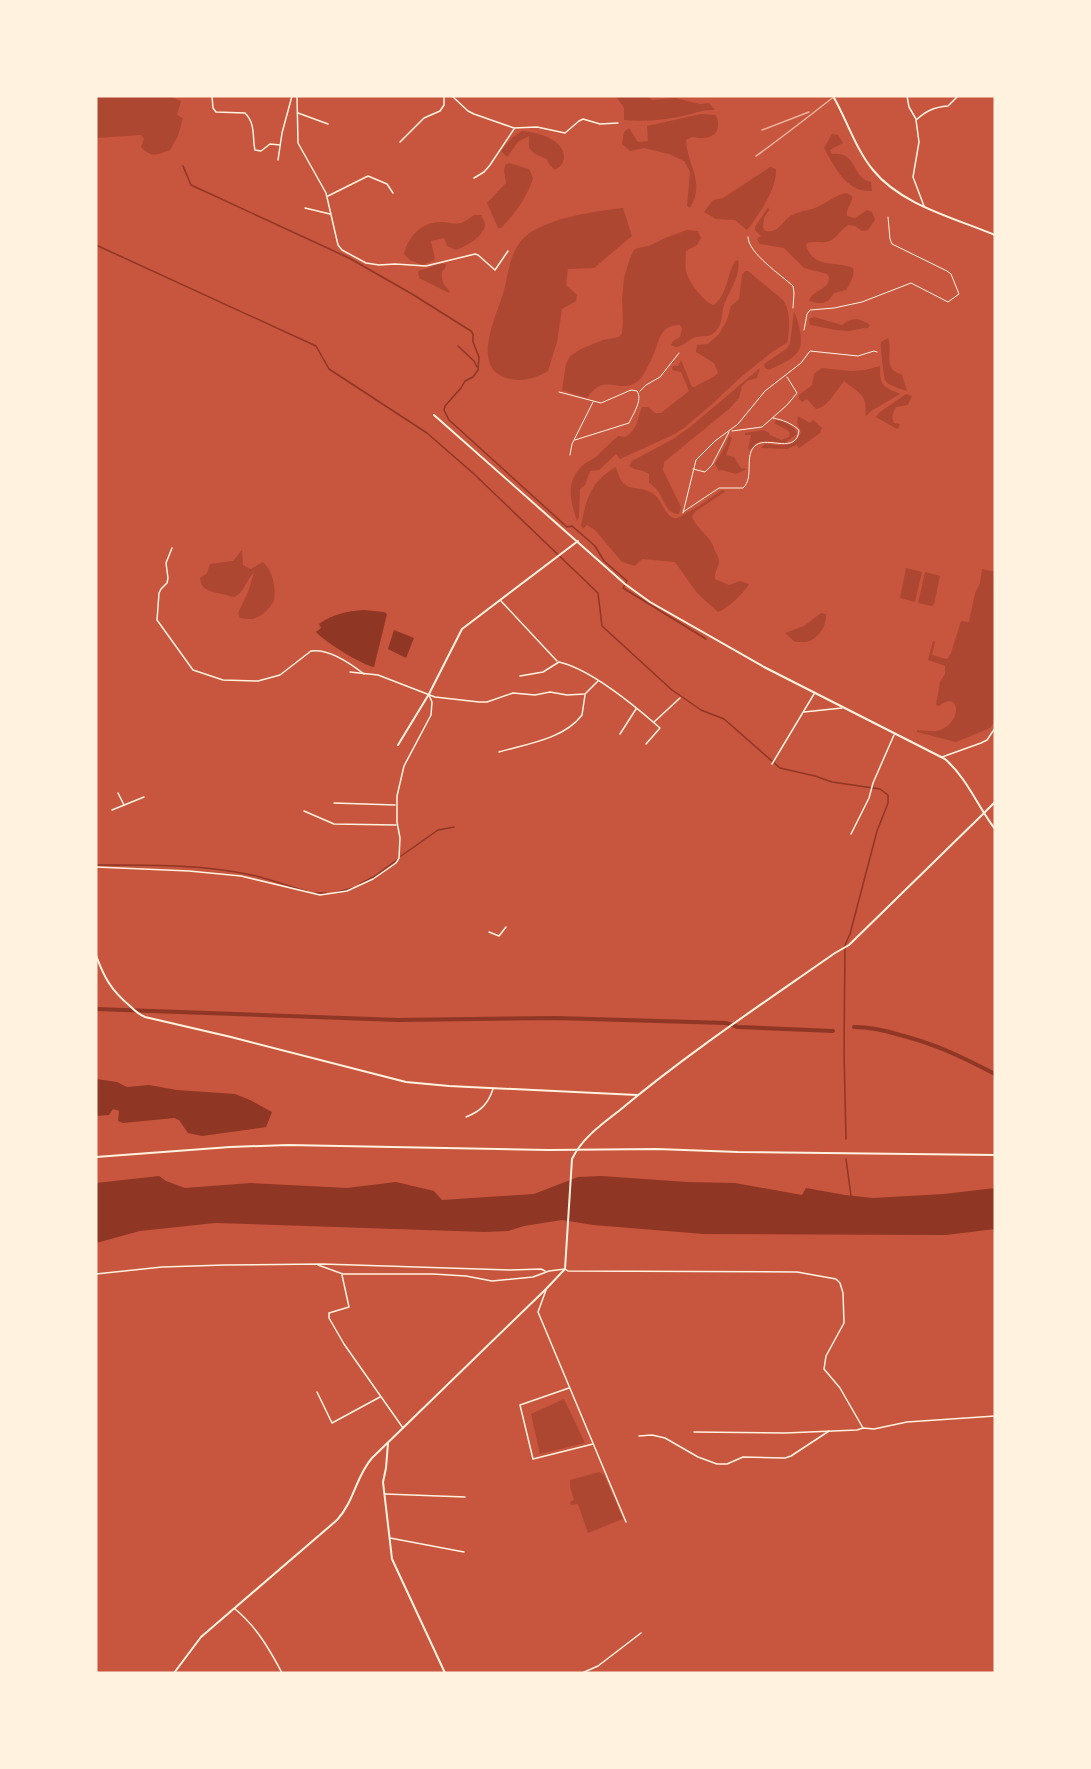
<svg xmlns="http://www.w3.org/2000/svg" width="1091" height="1769" font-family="Manrope,sans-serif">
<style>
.green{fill:#ae4732}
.water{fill:#8f3625}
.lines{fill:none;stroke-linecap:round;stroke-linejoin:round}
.stream{stroke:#8f3625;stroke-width:1.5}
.canal{stroke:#8f3625;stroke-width:4}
.path{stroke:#fff3e0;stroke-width:1}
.service{stroke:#fff3e0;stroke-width:1}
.minor{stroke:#fff3e0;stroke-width:1.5}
.tertiary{stroke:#fff3e0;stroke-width:2}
.secondary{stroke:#fff3e0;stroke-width:2}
.rail{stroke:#e9b49f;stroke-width:1.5}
</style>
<rect width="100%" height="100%" fill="#c8553d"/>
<g class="green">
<path d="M96 96H169L181 101 177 115 183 118 178 136 170 150C157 155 151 158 141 147L144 139 141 135 96 138Z"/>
<path d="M616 96H647L652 100 675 98 700 104 709 103 715 110C702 110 698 112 687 115 667 120 644 122 624 120V108Z"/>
<path d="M701 114 716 115C724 135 708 141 692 137L686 140C687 165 706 182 690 208L687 206 690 172 684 161 669 154 644 148 630 151 622 144 624 132 629 128 638 142 648 141 647 126Z"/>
<path d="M522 131C536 132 565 139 564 158 563 164 560 167 555 170L549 164 547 159 535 154 529 148V136L518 142 507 157 501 151 512 138Z"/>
<path d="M832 134 838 135 843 143 830 150 832 154C858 151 851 178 871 182L872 191C847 193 835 168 824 148Z"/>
<path d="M509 163 529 169 533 178C527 198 515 213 501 228H498L487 203 506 183 504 171 505 165Z"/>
<path d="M770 167 776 169C777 189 759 215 747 230L735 220 716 219 704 212 713 200 723 198Z"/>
<path d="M847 193 852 196C853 204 845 208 847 216L855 218 867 210 872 212 875 220 868 230 862 231 855 226 848 225C842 229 838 235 833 239 826 245 815 240 807 243L806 246C816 270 834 260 853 268 855 275 850 284 846 290L834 293 829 300 823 303H817L809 301C813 289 829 291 829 277L827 274 804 268 784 248 760 244 757 239 761 236 755 230V227L768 207 769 210 764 218 763 227 765 231C779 233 780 224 789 217 796 212 804 211 812 209 825 205 834 195 847 193Z"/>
<path d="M623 208 632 236 594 268 568 269 566 285 577 295 576 301 562 309 557 342 548 371C534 379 519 383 504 377 472 366 496 316 503 294 509 274 509 250 526 236 547 218 596 211 623 208Z"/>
<path d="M474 215H481C482 218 485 221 485 224 485 236 465 247 456 250L447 246 444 238 431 241 435 260 422 265 410 260 404 254C408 236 423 221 442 222 447 222 456 225 461 223 465 222 470 217 474 215Z"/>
<path d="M687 230 698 231 701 238 697 245 686 251C686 257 685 265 686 271 688 281 704 303 714 305 727 295 727 275 735 261L738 260C741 276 729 291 724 305 721 315 723 324 715 332 709 338 704 335 697 337 690 338 686 344 680 346 675 348 675 347 671 345L673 341 680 337 682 329 680 325C664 324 660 336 656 348 654 355 645 373 641 378 621 399 606 369 587 398L562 390 566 364 570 356 581 349 603 340 619 337 622 333 623 320 622 299 624 278 630 258 634 250 638 248 649 246 665 238Z"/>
<path d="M440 264H446L445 268 442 271C441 280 443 285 450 291L449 293 419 278 418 271Z"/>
<path d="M745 271H748L783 300C791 312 790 329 787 343L772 352 741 377 711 405 684 428 675 434 620 459 616 454 599 470 590 471 585 485 580 489 579 517 577 521C571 503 565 483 581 467 585 462 592 460 597 456 604 449 611 442 618 436L625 437C638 429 637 420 642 407H648L655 413H661L689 391 681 372 672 370 673 366H678L681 360 692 387H695C703 381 711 380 718 373L714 363 696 352 697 345 708 344 719 334 727 320 731 306 739 299 742 275Z"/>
<path d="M794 311C799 324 807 346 794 356 787 362 777 366 769 370L765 368 764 364 786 349 790 344Z"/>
<path d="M814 317 842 325C852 317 859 318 870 325L868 328C861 328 855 330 849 331 836 331 822 327 810 325L809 319Z"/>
<path d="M888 338C892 347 887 360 891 367 892 371 899 373 902 375L907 391C901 389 888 386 885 380 884 378 880 345 881 342Z"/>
<path d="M880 366C880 386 882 386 900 394L871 411 866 416C865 411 866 407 865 402 863 393 850 386 844 381L830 400 822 407 816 409 807 399 802 402 799 399V395L812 385 814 374 822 368 851 371 865 370Z"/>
<path d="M760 368 757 378 747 381 742 386 739 398 729 409 664 462 663 470 681 507 679 514C665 514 664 498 657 490 655 487 652 485 649 483V474C642 469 636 471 629 466L632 461 673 439 689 428Z"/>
<path d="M906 394 912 396 908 405 896 407C893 413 891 417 894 423L900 424 899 427 897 429 876 417 880 412Z"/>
<path d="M798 416 810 423 813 420 822 428 820 433 799 448 797 445 787 449 761 448 765 444C781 445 791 450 801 433L797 422Z"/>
<path d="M776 420C784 421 795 426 797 434L785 443C771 442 759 437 750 450L748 449 751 435H745V433L764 430 769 433 770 435 781 440 789 437 790 433 787 430 774 423Z"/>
<polygon points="729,436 732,438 726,455 734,457 741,468 747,469 736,474 722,470 719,471 715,464 726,445"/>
<path d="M616 467C623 497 637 482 655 495 662 500 666 520 677 518 680 518 684 514 686 513 699 507 710 498 722 490L726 491 696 511 692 516C697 531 711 535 715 551 716 553 719 558 719 560 719 567 714 572 715 579L729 585 740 581 749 584C745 592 727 609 718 612L697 593 675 562 642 559 635 566 622 562 595 530 587 525 583 529 581 526C586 499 591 481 616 467Z"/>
<path d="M242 550 243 565 251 569 263 562C273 571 276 588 274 601 265 615 256 622 240 618L238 613 248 592 254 573C247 578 244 593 236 596 232 598 230 596 226 595 215 592 201 592 200 578L207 573 210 564 233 561Z"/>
<polygon points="906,568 922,572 915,602 900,598"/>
<path d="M982 569 995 572V721L990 728 956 742 917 732V730C924 730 931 732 937 731 962 726 962 688 939 706L936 705 940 682 945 674V666L928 660 933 641 935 642 932 655 947 659 951 653 961 621 969 622 975 593 980 583Z"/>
<polygon points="925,572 940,576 934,604 932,606 918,603"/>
<path d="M821 613 826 614C827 625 819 639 806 642 805 642 797 642 795 642L785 633 804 626Z"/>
<polygon points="564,1399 585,1443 540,1454 531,1414"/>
<polygon points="599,1472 604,1475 623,1519 588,1533 578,1504 571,1505 570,1502 574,1500 570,1486 570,1480"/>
</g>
<g class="water">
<path d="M364 610 384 612 387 614 374 667C362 665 325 642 316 632L321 628 319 624C333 614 347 611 364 610Z"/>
<polygon points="394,630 414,638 406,658 388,649"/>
<polygon points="96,1079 117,1082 127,1087 149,1085 177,1090 235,1094 250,1100 272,1112 266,1127 202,1136 188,1133 179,1120 174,1118 123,1123 118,1121 119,1111 113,1109 109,1115 96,1116"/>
<polygon points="159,1176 166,1181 185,1188 251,1183 347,1188 396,1182 434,1191 442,1200 534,1194 578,1177 601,1176 687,1182 735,1183 802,1195 806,1188 845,1195 873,1198 944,1194 995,1188 995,1229 946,1235 704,1234 593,1225 562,1220 524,1226 508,1231 485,1232 215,1223 140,1231 96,1243 96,1183"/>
</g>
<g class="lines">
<g class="stream">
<polyline points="183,166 191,185 349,258 412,294 471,331 473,334 473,342 479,357 478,370 473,377 465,381 461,388 445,406 444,410 449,420 567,527 572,526 595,546 604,561 627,581 623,588 706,639"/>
<polyline points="96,245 316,346 329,369 427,433 474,474 598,593 602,626 672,690 701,710 724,719 780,768 815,776 832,782 880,789 888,795 888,803 877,831 850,934 845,945 844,1051 846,1139"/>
<polyline points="458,346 474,361 477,367"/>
<polyline points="401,856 438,830 454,827"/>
<path d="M96 865C147 865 202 864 252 875 270 879 288 886 306 891"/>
<polyline points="360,884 375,876 398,859"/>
<polyline points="337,892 353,888"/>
<polyline points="316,893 326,893"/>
<polyline points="846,1159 851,1196"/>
</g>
<g class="canal">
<polyline points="96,1009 398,1020 556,1018 726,1023 738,1027 833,1031"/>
<path d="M854 1027C870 1027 884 1030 900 1035 936 1044 962 1057 995 1074"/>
</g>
<polyline class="path" points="640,391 646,385 660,377 679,353"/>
<g class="service">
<path d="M748 237C748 253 781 275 793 286L794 293 793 308"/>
<polyline points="804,330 807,314 810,310 834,308 862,302 911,283 948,302 959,294 951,274 947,271 892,244 890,239 888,217"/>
<path d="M559 392 601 403 631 390 637 391C643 400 633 414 629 423L575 440"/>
<polyline points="732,431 762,427 787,405 797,393 787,377"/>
<polyline points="570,455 572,444 593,402"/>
<polyline points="693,469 705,472 712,465 729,432"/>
<path d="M683 512 719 488H743C755 477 743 455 756 445 768 436 797 455 799 430 791 423 783 420 773 418"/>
<polyline points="683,513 696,460 715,441 738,424 765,391 801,363 810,351 858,356 874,351 877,352"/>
</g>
<g class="minor">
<path d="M212 96 213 108 216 112 245 113C256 124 252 137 255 150L261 151 270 144 280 145"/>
<polyline points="297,96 298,143 326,193 338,245 342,250 366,263 379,265 395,264 426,266 475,254 478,255 495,270 508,251"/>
<polyline points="452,96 468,111 474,114 514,128 537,127 565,133 579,121 583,119 600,124 618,123"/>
<polyline points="907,96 909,107 916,119"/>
<polyline points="298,113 328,124"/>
<polyline points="400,142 424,118 440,111 444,105 444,96"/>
<polyline points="278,160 282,133 292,96"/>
<polyline points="474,178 484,172 490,165 514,129"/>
<polyline points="328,196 368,176 387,184 393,193"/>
<path d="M924 206 913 177 919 142 916 120C926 111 934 107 948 106L958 96"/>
<polyline points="305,208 330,214"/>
<path d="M172 548 166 563 168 578 167 583 161 589 159 593 157 620 193 670 223 680 258 681 280 675 311 651C329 648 350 663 364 674"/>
<polyline points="501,601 557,661"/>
<polyline points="350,672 378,675 435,697 479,702 487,702 513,693 535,695 550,692 567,695 585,694 598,681"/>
<path d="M520 676 543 672 559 662C590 669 635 706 660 728L646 744"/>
<polyline points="804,712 842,708"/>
<polyline points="654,722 680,698"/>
<polyline points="620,734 636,709"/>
<path d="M499 752C527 744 564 739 582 715L585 695"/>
<polyline points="942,757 981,743 987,740 995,728"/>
<polyline points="772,764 814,694"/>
<polyline points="118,793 124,805"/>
<polyline points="334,803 395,805"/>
<polyline points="112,810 144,797"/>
<polyline points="304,811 334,824 396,825"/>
<polyline points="851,834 869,798 873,783 894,735"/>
<polyline points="96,867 189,871 241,876 320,895 347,891 373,879 396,863 399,858 400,838 397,822 397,796 404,766 431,715 432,702 429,695"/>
<polyline points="489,932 499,936 506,927"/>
<path d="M466 1117C481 1111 488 1104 493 1089"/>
<polyline points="318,1265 343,1274 433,1274 466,1276 492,1281 533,1277 549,1271 565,1269 568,1271 797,1272 836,1279 840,1283 843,1293 844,1323 826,1356 824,1369 840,1388 863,1428"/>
<polyline points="96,1274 162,1267 224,1265 323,1264 511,1270 541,1269 545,1271"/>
<polyline points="342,1275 349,1307 329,1313 329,1318 344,1344 403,1428"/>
<polyline points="546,1290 538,1312 626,1522"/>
<polyline points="569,1388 520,1405 533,1459 593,1444"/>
<polyline points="317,1392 332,1423 380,1397"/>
<polyline points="694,1432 785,1433 857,1430 863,1428 874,1429 907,1422 995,1416"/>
<polyline points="639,1436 652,1435 665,1438 698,1457 717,1464 727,1464 743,1457 785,1458 791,1456 829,1431"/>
<polyline points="385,1494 465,1497"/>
<polyline points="390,1538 464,1552"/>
<path d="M235 1609C256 1626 270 1650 282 1673"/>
<polyline points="582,1673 598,1666 641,1633"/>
</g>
<g class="tertiary">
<path d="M833 96C847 120 855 148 873 170 901 205 955 218 995 235"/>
<polyline points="398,745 429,694 462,629 578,541"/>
<polyline points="984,813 995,802"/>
<path d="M96 955C104 978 112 991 130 1006 135 1011 138 1014 145 1017L231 1037 406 1082 449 1086 637 1095"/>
<polyline points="388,1443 386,1468 383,1482 392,1559 445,1673"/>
</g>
<g class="secondary">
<path d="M434 415 625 584 650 602 764 667 945 759C967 778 978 807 995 829"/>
<polyline points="96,1157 230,1147 288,1145 548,1150 657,1149 738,1152 995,1155"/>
<path d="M174 1673 201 1637 337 1520C354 1502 356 1476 372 1458L546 1289 565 1269 572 1159C582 1138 602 1124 620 1110 688 1053 762 1004 835 953L849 945 983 814"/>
</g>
<g class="rail">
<polyline points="762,130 809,112"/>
<path d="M756 156C784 136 809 116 835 96"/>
</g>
</g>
<rect width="1091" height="1769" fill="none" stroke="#fff3e0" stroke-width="195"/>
</svg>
